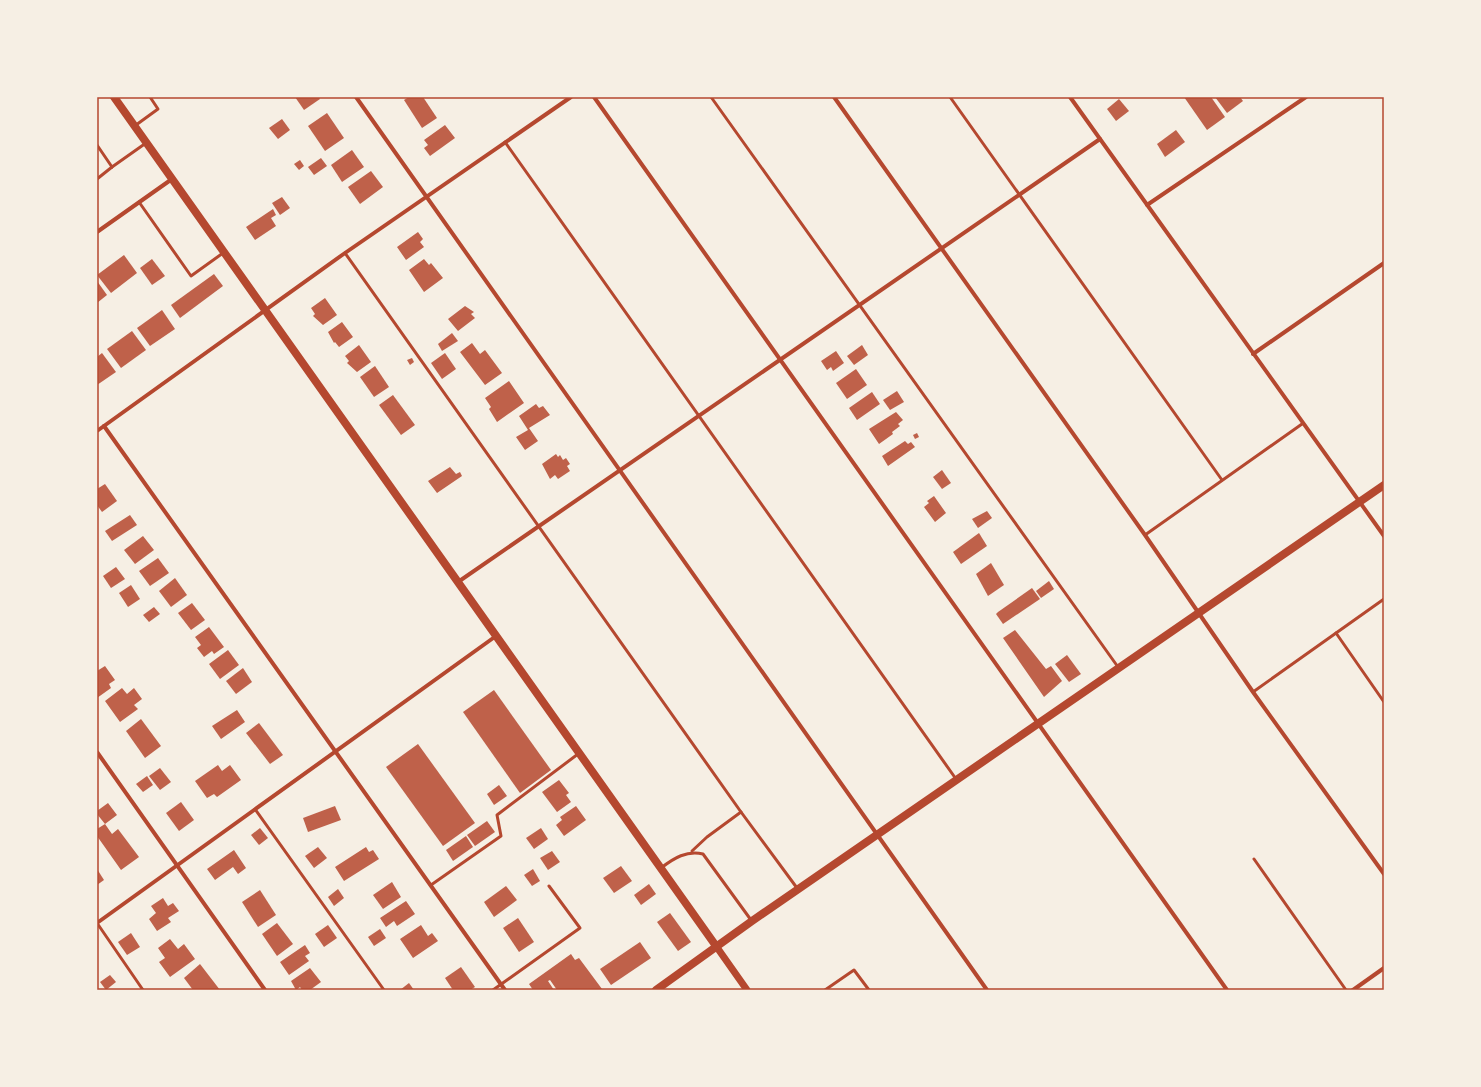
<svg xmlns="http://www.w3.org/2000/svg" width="1481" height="1087" font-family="'Exo 2',sans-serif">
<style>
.building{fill:#bf614a}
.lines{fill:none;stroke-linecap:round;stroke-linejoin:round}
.service{stroke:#b5482f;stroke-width:3}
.minor{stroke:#b5482f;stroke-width:4}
.tertiary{stroke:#b5482f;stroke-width:7}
.secondary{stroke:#b5482f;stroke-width:8}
.neatline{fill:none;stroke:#b5482f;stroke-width:1.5}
</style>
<rect width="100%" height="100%" fill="#f6efe4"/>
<g class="building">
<polygon points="295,97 319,97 320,99 304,110"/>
<polygon points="409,97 423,97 437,118 422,128 404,100"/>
<polygon points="1184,97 1211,97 1225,117 1207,130"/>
<polygon points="1215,97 1240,97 1243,101 1227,113"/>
<polygon points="1119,99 1129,111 1116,121 1107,109"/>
<polygon points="327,113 344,138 325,151 308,126"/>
<polygon points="282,119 290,130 278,139 269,128"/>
<polygon points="445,125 455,138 430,156 424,148 428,145 424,140"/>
<polygon points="1176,130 1185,142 1165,157 1157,144"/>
<polygon points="352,150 364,167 342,182 331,165"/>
<polygon points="321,158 327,166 314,175 308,167"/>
<polygon points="300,160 304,166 299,170 294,164"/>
<polygon points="371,171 383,187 360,204 348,187"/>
<polygon points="282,197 290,208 280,215 272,203"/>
<polygon points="273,209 276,215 271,218 276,226 255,240 246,227"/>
<polygon points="418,232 423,239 420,242 424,247 406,260 397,247"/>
<polygon points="124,255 137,273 111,293 97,275"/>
<polygon points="152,259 165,276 152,285 140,268"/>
<polygon points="424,259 429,265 431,263 443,278 424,292 409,270"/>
<polygon points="214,274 223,286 180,318 171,305"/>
<polygon points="97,281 107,295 97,303"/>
<polygon points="325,298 337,315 323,325 313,316 315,314 311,308"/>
<polygon points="465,306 474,312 471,314 475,318 458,331 448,319"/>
<polygon points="162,310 175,329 150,346 137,328"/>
<polygon points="342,322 353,337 339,347 335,342 334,343 328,332"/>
<polygon points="132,331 146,350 121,368 107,349"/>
<polygon points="452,333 458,341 442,351 438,344"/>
<polygon points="472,343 480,354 485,350 502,373 485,385 460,352"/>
<polygon points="359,345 371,362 357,372 347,363 349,361 345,356"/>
<polygon points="862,345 868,355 854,365 847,356"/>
<polygon points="836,351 844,363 833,371 831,367 827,370 821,361"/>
<polygon points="102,353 116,372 97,385 97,357"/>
<polygon points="445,353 456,369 442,379 431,363"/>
<polygon points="412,358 414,362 410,365 407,360"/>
<polygon points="375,366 389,387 374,397 360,377"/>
<polygon points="856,369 867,385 847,399 836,383"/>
<polygon points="509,381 524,403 497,422 489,409 491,407 485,398"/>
<polygon points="897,391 904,402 890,410 883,400"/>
<polygon points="872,392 880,404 857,420 849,408"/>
<polygon points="393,395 415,425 401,435 379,405"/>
<polygon points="536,404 539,408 543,406 550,415 529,428 538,441 525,450 516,437 528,430 519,416"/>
<polygon points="896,412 903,420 898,424 900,426 892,432 893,434 879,444 869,429"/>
<polygon points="917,433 919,437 915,439 913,435"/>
<polygon points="905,441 908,444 911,442 915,447 888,466 882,456"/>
<polygon points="556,454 558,457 560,455 563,460 566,458 570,464 567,466 570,471 558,479 555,475 550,479 542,464"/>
<polygon points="450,467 456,474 460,472 462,476 437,493 428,481"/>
<polygon points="942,470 951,483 942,489 933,477"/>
<polygon points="105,484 117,501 102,512 97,505 97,489"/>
<polygon points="934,496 946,513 935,522 924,507 929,503 927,501"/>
<polygon points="987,511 992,518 978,528 972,519"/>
<polygon points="130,515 137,525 112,541 105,531"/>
<polygon points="979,533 987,546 961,564 953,552"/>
<polygon points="143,536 154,550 135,564 124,550"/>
<polygon points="158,558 169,573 150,586 139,571"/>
<polygon points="991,563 1004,585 988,596 976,574"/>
<polygon points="116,567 125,579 111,588 103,576"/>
<polygon points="175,578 187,595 171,607 159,591"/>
<polygon points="1049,581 1054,589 1041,598 1036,591"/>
<polygon points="131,585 140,599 128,607 119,593"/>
<polygon points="1032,588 1040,599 1003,624 996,614 998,612"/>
<polygon points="192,603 205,620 191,630 178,613"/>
<polygon points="154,607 160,614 149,622 143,615"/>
<polygon points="209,627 224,647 214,654 212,651 204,657 197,648 201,645 195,637"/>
<polygon points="1015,630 1046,669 1051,666 1062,681 1044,697 1003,638"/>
<polygon points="228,650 239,665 220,679 209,664"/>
<polygon points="1067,655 1081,674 1069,682 1055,664"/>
<polygon points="105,666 115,680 109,684 111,688 97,698 97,671"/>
<polygon points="243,668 252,682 236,694 226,681"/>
<polygon points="122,688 127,694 134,688 142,699 134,705 138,709 120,722 105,701"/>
<polygon points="494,690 551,770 520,793 463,712"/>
<polygon points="237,710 245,722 221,739 212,726"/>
<polygon points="141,719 161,746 145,758 126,731"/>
<polygon points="259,723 283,755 270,764 246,733"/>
<polygon points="418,744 475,823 443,846 386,767"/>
<polygon points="218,765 222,771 230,765 241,780 217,797 214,794 207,798 195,781"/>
<polygon points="160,768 171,782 160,790 149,776"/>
<polygon points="147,776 153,785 143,792 136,784"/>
<polygon points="559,780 569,793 566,795 571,802 557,812 542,792"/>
<polygon points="499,785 507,796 494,805 487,794"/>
<polygon points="181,802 194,820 179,831 166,813"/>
<polygon points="108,803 117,815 105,824 112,834 118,829 139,857 121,870 97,836 97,829 105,824 97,814 97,811"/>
<polygon points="335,806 341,820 308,832 303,818"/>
<polygon points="576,806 586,820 564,836 556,825 562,820 560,817"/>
<polygon points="487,821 495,832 475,846 467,835"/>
<polygon points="260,828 268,838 259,845 251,835"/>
<polygon points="541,828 548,839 534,849 526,838"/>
<polygon points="466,836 473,847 453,861 446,850"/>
<polygon points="318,847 327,858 314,868 305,856"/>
<polygon points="366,847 369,852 373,850 379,859 344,881 335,867"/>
<polygon points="234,850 246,868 238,874 233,867 215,880 207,869"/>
<polygon points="552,851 560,862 548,870 540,858"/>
<polygon points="621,866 632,881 614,893 603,878"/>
<polygon points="97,869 104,880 97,885"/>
<polygon points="533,869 540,881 532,886 524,875"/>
<polygon points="392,882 401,897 383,909 373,895"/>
<polygon points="649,884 656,894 641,905 634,895"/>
<polygon points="506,886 517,900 494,917 484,902"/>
<polygon points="338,889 344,898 334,906 328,897"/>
<polygon points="260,890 276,915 258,927 242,902"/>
<polygon points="163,898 168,906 173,903 179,911 168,918 171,922 157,931 149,919 156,913 151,906"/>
<polygon points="406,901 415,914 397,926 394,921 386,927 380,918"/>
<polygon points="670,913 691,942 678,951 657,922"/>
<polygon points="518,918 534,942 519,952 503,928"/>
<polygon points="277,923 293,944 277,956 262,934"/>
<polygon points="328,925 337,938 324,947 315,934"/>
<polygon points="421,925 428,936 432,933 438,941 413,958 400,939"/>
<polygon points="380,929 386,938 374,946 368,937"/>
<polygon points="131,933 140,947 127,955 118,942"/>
<polygon points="170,939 178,949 184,944 195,959 170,977 159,962 165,958 158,948"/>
<polygon points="640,942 651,958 611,985 600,969"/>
<polygon points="305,945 310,953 305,956 309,961 289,975 280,962"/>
<polygon points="571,954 575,960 579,958 602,989 557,990 550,980 548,981 554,990 533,990 529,984"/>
<polygon points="200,964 220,990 193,990 184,978"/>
<polygon points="461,967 475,987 470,990 453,990 445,978"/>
<polygon points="310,968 321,982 310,990 302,990 300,987 296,990 291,981"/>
<polygon points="110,975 116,982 106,990 100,982"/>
<polygon points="409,983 414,990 400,990"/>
</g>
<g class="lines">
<g class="service">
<polyline points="711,97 1118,667"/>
<polyline points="950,97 1222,480"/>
<polyline points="136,125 158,109 150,97"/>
<polyline points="505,142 956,779"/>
<polyline points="97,145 112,167 146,143"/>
<polyline points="97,179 112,167"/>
<polyline points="139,202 191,276 223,253"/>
<polyline points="345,253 741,812 797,888"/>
<polyline points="1145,535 1302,424"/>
<polyline points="1336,633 1384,702"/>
<polyline points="1253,692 1384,599"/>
<polyline points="255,809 384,990"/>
<polyline points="692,851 707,837 741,812"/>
<polyline points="1254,859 1346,990"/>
<path d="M661 868C674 858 687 850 703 854L751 920"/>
<polyline points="431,885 501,836 497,815 578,754"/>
<polyline points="97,923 143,990"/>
<polyline points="493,990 580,928 549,886"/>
<polyline points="825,990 854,970 869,990"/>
</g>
<g class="minor">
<polyline points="356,97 987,990"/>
<polyline points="594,97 1227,990"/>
<polyline points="834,97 1145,535 1253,692 1384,874"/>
<polyline points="1070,97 1384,536"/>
<polyline points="1147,205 1306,97"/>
<polyline points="97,232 172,179"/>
<polyline points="1253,354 1384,263"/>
<polyline points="104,426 505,990"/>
<polyline points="97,431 345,253 571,97"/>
<polyline points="458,582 1100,139"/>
<polyline points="97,752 265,990"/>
<polyline points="97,923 496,636"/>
<polyline points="1353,990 1384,968"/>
</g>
<polyline class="tertiary" points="716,946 747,990"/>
<g class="secondary">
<polyline points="114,97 716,946"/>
<polyline points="656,990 752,921 1384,485"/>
</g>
</g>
<rect width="1481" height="1087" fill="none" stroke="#f6efe4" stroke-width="196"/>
<rect x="98" y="98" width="1285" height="891" class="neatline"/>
</svg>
